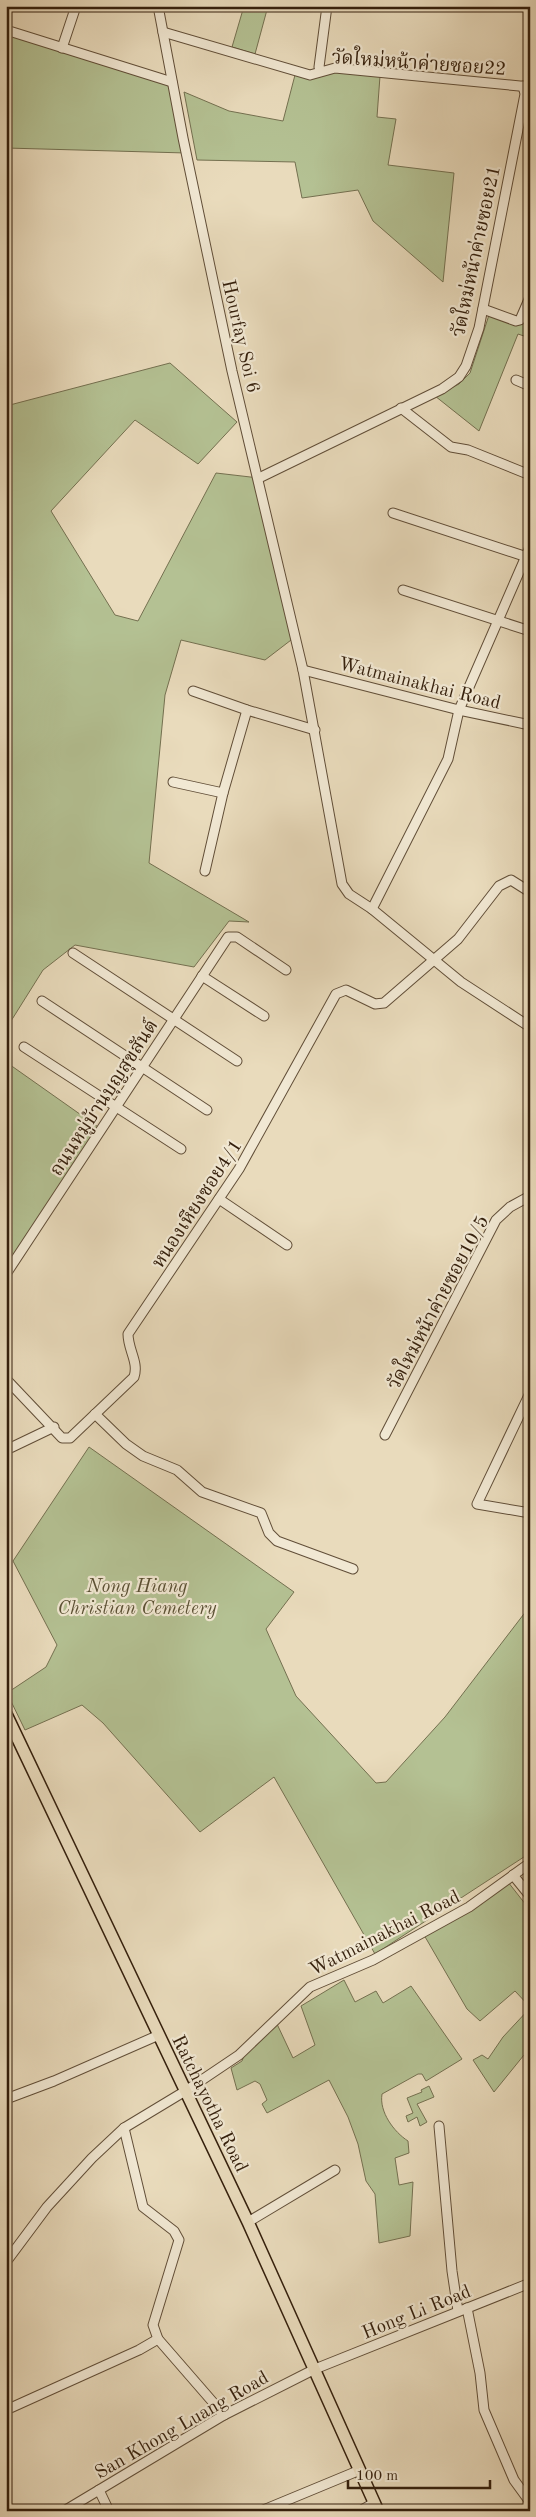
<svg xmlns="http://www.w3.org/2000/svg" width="536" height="2517" font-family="'Old Standard TT','Noto Serif Thai',serif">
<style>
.green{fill:#b4c193;stroke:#747050}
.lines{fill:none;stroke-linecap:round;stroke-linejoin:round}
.minor-casing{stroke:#614e38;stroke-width:11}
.major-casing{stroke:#341f0c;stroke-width:14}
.minor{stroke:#f1e8d3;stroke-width:9}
.major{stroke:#e9dbbc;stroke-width:11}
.labels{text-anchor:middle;stroke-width:4.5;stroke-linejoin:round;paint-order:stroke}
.street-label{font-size:19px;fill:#341f0c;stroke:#f1e8d3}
.park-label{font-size:19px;font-style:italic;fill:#5a5034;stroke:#f1e8d3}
</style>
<rect width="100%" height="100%" fill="#e9dbbc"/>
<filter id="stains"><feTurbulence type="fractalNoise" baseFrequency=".004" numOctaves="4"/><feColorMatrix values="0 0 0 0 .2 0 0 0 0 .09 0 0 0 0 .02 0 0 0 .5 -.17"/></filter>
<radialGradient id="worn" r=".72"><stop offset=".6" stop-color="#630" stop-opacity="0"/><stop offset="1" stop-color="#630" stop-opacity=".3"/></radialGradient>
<g class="green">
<polygon points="244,6 268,6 255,54 232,47"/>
<polygon points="6,33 172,82 186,153 6,148"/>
<polygon points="337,71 380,76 377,117 396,119 388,165 454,173 443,282 373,221 358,190 302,198 295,162 197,160 184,92 229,111 283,121 295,75"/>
<polygon points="530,314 530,338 518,334 479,431 435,396 459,384 470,373 489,315 516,324 527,322"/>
<polygon points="170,363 237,422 198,464 135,420 51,511 115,615 138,621 216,473 259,478 295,637 265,660 181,640 165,695 149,863 249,922 229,921 194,967 75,945 43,970 6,1029 6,406"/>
<polygon points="6,1062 101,1129 6,1274"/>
<polygon points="89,1447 294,1592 266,1629 296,1696 376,1783 386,1782 445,1717 530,1606 530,1853 375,1954 274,1777 200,1832 103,1723 82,1705 25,1730 7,1693 46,1667 57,1645 13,1561"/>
<polygon points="508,1882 530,1910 530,2007 515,1991 480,2021 467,2009 424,1935"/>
<path d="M344 1980 355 2002 376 1991 383 2003 411 1986 462 2059 426 2081 422 2074H418L382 2094C379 2112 394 2132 408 2141L409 2153 395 2158 399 2185 413 2182 410 2236 379 2243 375 2194 366 2181 358 2144 348 2117 329 2080 267 2113 262 2104 267 2100 260 2084 255 2081 237 2090 231 2068 242 2061 245 2053 277 2024 293 2058 315 2045 301 2006Z"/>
<polygon points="530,2008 530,2058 524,2055 494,2092 473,2060 482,2055 488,2059 503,2037"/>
<polygon points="429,2086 434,2097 417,2104 427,2122 420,2126 417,2117 408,2122 406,2116 413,2113 407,2098 422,2092 421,2090"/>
</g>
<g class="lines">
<defs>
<g id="minor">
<polyline points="158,6 183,138 232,371 303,670 342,884 349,894 372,909 461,982 530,1027"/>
<polyline points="6,30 172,82"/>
<polyline points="163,32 310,75 335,68 530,87"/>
<polyline points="62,48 76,6"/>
<polyline points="321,71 319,67 327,6"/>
<polyline points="483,309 516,321 520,320 530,297"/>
<polyline points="516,380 530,386"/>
<polyline points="401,408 451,447 468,450 530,475"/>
<polyline points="259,478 442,389 459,377 466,366 479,328 525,94 523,86"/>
<polyline points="393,513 530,558"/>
<polyline points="403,590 530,631"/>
<polyline points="303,670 459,710 530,725"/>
<polyline points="193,691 247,710 315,730"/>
<polyline points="173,782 223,793"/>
<polyline points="205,871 223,793 247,710"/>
<polyline points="372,909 448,759 459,710 530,547"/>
<polyline points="73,953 237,1061"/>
<polyline points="202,976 264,1016"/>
<polyline points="42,1001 207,1110"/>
<polyline points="24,1047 181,1149"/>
<polyline points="219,1199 287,1245"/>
<polyline points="6,1274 228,937 237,937 286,970"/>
<path d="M6 1379 62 1438H70L134 1377C139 1362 128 1350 128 1334L239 1169 336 994 346 990 375 1004 384 1003 458 939 499 886 511 880 530 892"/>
<polyline points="530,1393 477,1504 530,1513"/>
<polyline points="95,1414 126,1444 143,1456 177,1470 202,1492 261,1513 269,1533 277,1541 353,1569"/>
<polyline points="385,1435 496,1220 510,1207 530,1196"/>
<polyline points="6,1450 54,1427"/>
<polyline points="513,1875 530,1896"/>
<polyline points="6,2099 54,2081 159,2035"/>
<polyline points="439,2126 452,2271 458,2311"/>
<polyline points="124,2128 143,2207 174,2231 179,2240 153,2325 158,2339 224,2415"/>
<polyline points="248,2222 335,2170"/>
<polyline points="6,2262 47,2207 92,2158 124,2128 187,2090 239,2055 310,1987 373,1960 469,1907 530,1863"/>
<polyline points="467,2308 480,2373 484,2410 514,2480 530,2502"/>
<polyline points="6,2410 139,2350 158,2339"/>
<polyline points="99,2490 109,2511"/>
<polyline points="64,2511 224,2415 315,2369 530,2283"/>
<polyline points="261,2511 360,2470"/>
<polyline points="360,2511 374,2503"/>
</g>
<polyline id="major" points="6,1714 248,2222 378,2511"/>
</defs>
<use href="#minor" class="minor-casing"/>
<use href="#major" class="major-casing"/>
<use href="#minor" class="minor"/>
<use href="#major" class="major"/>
</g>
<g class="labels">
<g class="street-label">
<text transform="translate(419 62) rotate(4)" y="7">วัดใหม่หน้าค่ายซอย22</text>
<text transform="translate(475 251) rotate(-78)" y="7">วัดใหม่หน้าค่ายซอย21</text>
<text transform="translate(242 336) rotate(77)" y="7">Hourfay Soi 6</text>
<text transform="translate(420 682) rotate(14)" y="7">Watmainakhai Road</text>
<text transform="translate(103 1097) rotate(-57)" y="7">ถนนหมู่บ้านบุญสุขสันต์</text>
<text transform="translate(196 1203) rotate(-57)" y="7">หนองเหียงซอย4/1</text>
<text transform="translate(437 1302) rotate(-62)" y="7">วัดใหม่หน้าค่ายซอย10/5</text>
<text transform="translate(384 1932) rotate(-27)" y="7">Watmainakhai Road</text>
<text transform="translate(211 2103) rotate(64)" y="7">Ratchayotha Road</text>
<text transform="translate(416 2311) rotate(-22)" y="7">Hong Li Road</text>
<text transform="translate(181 2424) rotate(-30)" y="7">San Khong Luang Road</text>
</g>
<g class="park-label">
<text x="137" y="1592">Nong Hiang<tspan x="137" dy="22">Christian Cemetery</tspan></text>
</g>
</g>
<rect width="536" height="2517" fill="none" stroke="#e9dbbc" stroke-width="25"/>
<rect x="8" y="8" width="521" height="2502" fill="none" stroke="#341f0c" stroke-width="2.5"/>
<rect x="12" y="12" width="511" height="2492" fill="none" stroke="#341f0c"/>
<path d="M348 2480v8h142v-8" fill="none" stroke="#341f0c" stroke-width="2.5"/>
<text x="356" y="2480" font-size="15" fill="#341f0c" stroke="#f1e8d3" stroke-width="4" paint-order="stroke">100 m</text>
<rect width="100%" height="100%" filter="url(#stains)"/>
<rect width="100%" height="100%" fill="url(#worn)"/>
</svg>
